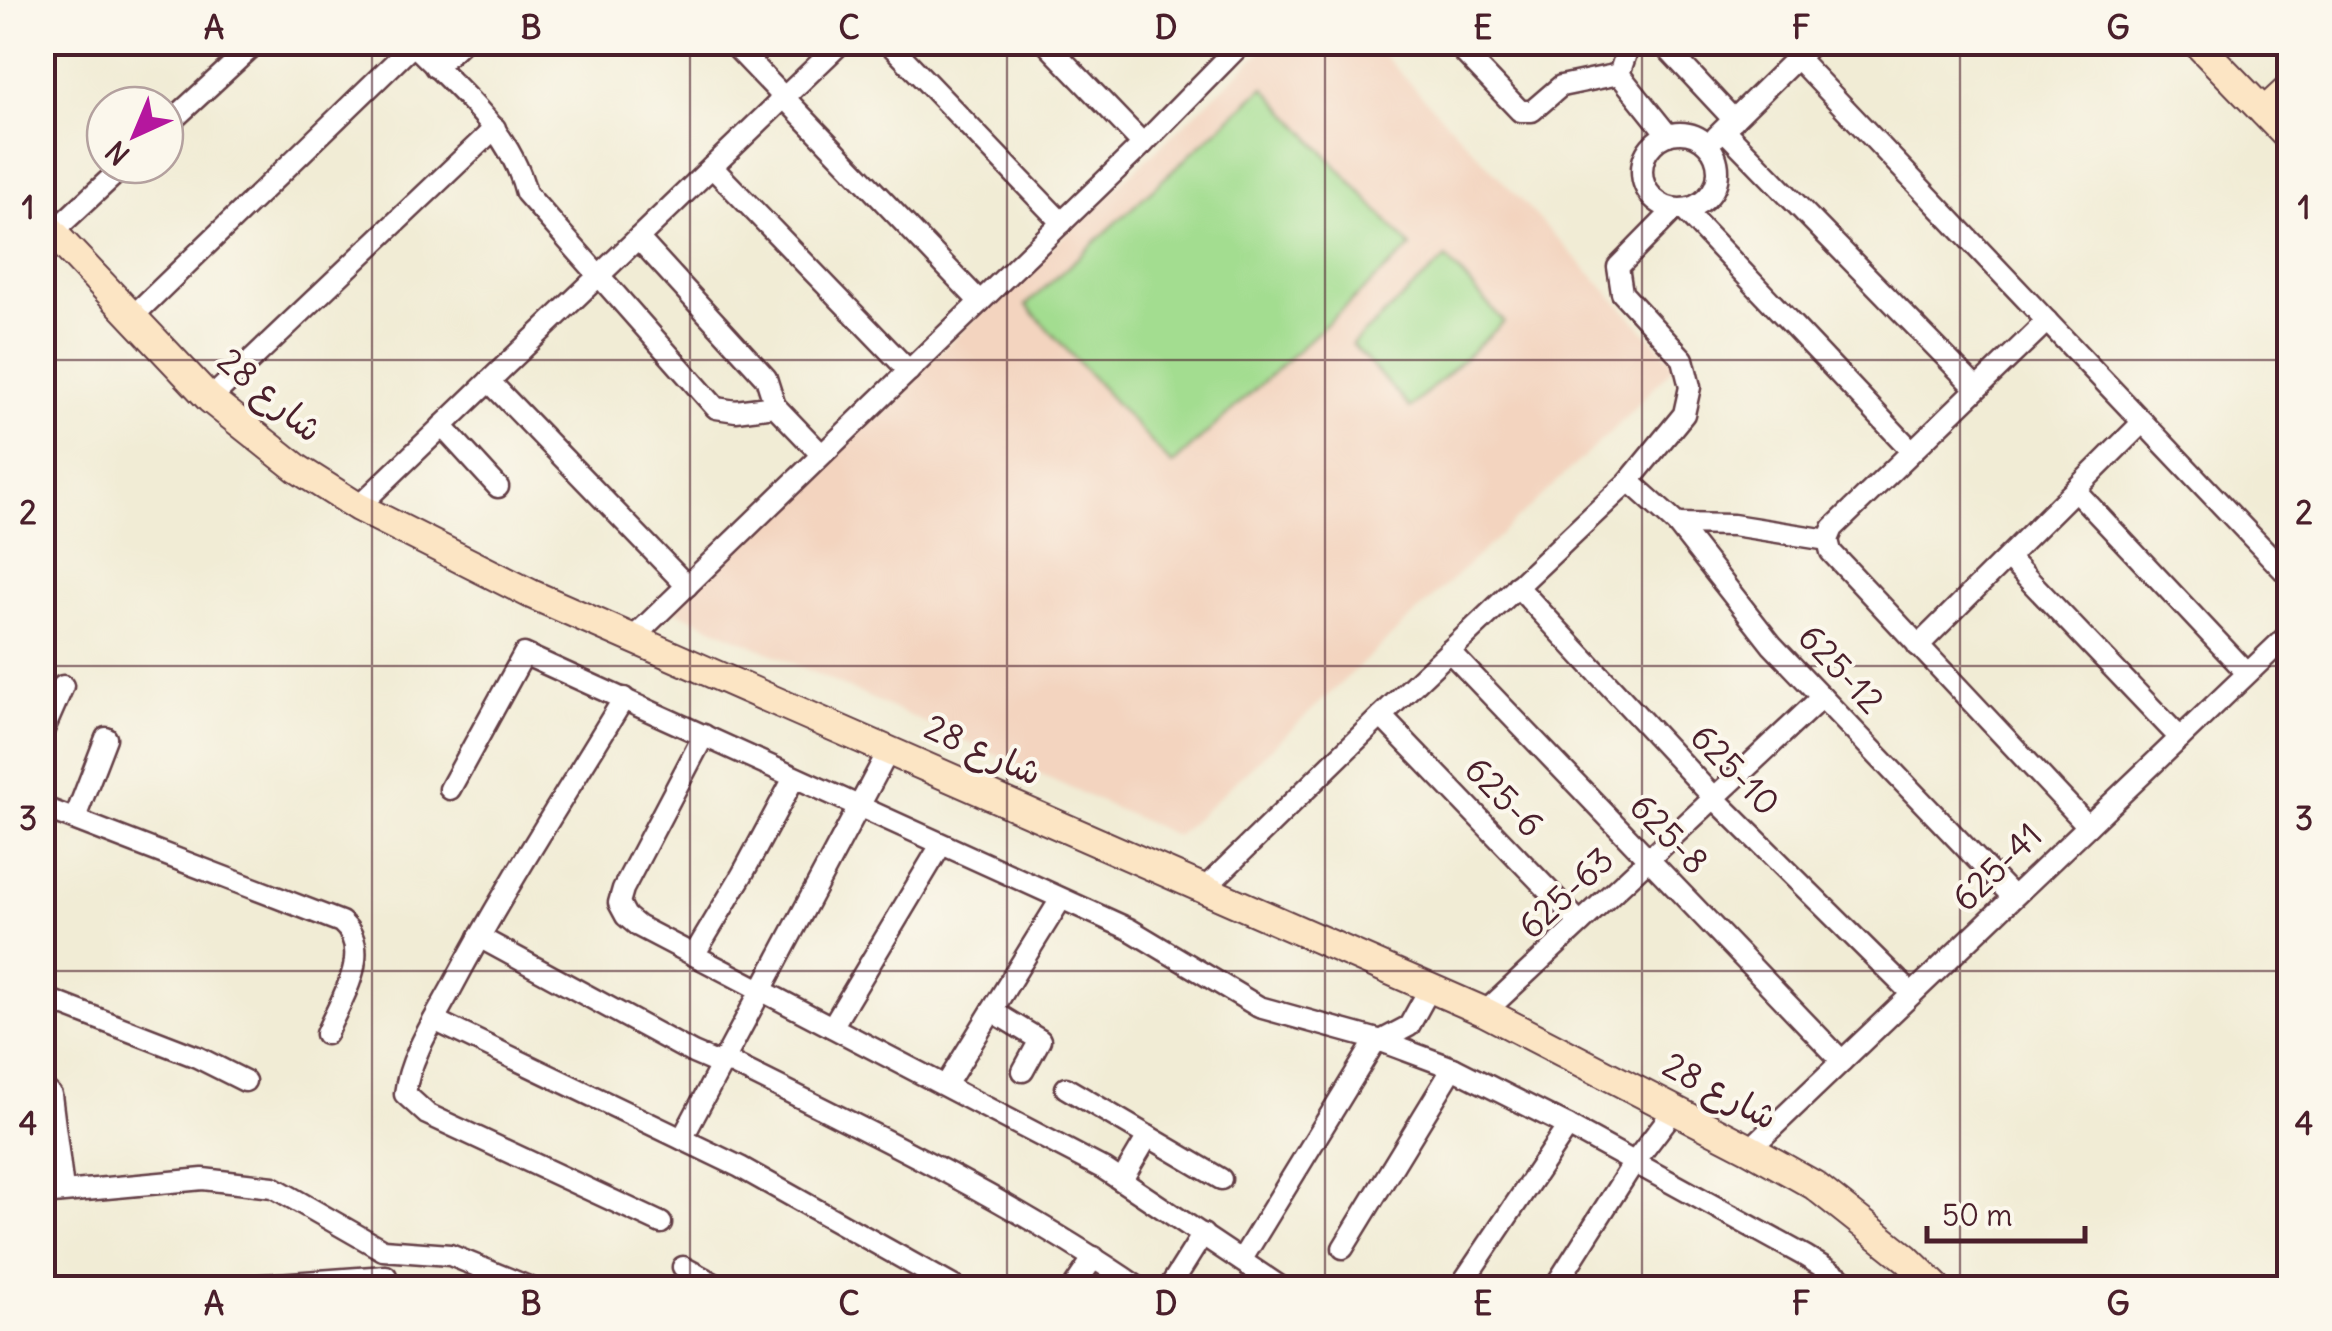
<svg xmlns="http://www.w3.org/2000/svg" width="2332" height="1331" font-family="Delius,'Playpen Sans Arabic',sans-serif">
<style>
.built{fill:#f3d4bf}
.green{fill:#a3dd90;stroke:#767e5e;stroke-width:2.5}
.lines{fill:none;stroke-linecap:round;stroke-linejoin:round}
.street-casing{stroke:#633e44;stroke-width:25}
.secondary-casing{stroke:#633e44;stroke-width:32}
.street{stroke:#fff;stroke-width:20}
.secondary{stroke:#fce5c4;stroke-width:28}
.grid{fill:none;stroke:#4a1f2b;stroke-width:2.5;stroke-opacity:0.55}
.labels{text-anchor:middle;stroke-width:8;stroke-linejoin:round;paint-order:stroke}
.street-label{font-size:35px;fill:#4a1f2b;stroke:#fbf7ec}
.neatline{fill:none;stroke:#4a1f2b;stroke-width:4}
.grid-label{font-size:32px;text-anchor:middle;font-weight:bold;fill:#4a1f2b}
</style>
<rect width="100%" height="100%" fill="#fbf7ec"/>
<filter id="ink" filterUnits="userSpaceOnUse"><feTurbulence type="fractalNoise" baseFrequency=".01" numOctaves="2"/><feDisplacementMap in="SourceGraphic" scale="20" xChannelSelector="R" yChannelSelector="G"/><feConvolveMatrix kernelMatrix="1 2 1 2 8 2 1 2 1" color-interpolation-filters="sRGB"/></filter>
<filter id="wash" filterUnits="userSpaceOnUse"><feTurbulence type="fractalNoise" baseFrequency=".0048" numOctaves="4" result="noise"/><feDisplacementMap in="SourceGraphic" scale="40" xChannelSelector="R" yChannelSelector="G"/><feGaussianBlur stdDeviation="2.25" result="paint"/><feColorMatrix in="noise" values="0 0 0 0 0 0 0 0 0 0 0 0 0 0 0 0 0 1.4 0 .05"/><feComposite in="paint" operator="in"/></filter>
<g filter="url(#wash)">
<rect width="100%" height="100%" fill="#f1ecd5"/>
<polygon class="built" points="1271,43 1372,43 1676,364 1620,423 1177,836 670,608 921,369"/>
<g class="green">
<polygon points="1264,87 1411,247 1172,465 1026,305"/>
<polygon points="1446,258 1504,322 1410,408 1352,344"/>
</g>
</g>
<g filter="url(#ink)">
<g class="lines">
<defs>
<g id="street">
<path d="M411 42C456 88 510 129 526 193L716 408 736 411 775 406"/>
<polyline points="731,42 980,302"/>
<polyline points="888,42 1062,223"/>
<polyline points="1045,42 1143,144"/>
<polyline points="1454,42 1520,111 1532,111 1561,86 1619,74 1630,42"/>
<polyline points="1661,42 1734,120"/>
<polyline points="1797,58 2290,577"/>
<polyline points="435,67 462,42"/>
<polyline points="1619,74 1668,135"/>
<polyline points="165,127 257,42"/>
<polyline points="1724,130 1976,388"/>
<circle cx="1680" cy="171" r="38"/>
<polyline points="1716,137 1813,42"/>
<polyline points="712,167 909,371"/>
<polyline points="1683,209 1911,450"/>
<polyline points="54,231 125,165"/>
<polyline points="638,238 766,378 775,406 821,454"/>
<polyline points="133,316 413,45"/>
<polyline points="2047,321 1833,528 1828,540 1831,552 2088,826"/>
<polyline points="489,381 687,586"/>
<polyline points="210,399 495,128"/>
<polyline points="442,426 498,487"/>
<polyline points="1629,481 1677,524 1772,645 2013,897"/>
<polyline points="2076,491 2247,673"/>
<polyline points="358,507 842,42"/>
<polyline points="1677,524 1733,525 1828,540"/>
<polyline points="2009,559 2180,738"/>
<polyline points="1517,586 1714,798 1912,994"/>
<polyline points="634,637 1143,144 1243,42"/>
<polyline points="1918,646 2143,422"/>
<polyline points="1449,651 1842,1061"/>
<path d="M624 698C566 794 504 889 451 989 434 1020 409 1059 405 1094L427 1114 661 1223"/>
<polyline points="1381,716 1580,923"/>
<polyline points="42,734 63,686"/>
<polyline points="704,735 623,889 619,903 626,916 638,926 1104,1169 1282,1288"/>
<polyline points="450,789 524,654 1129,929 1259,1007 1378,1040 1453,1068 1568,1126 1805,1256 1857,1288"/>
<path d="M42 807 341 922C375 950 340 1001 326 1034"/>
<polyline points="75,818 106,738"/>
<polyline points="1204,889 1381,716 1629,481 1684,414 1690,387 1683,359 1622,293 1618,267 1675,209"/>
<path d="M479 937 693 1053 714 1062 733 1064C872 1133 1011 1200 1139 1288"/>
<polyline points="694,955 742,875 794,778"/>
<polyline points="42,997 197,1057 245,1081"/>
<polyline points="992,1011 1040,1040 1023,1071"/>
<polyline points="1485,1012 1822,697"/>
<polyline points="434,1020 740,1167 956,1288"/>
<polyline points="832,1027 941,845"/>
<polyline points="946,1085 1061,899"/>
<polyline points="42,1086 51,1095 63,1190"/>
<polyline points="1066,1088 1221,1179"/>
<polyline points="682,1139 889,750"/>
<polyline points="1750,1149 2290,633"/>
<polyline points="1122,1180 1148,1136"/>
<polyline points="42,1194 203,1179 273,1187 383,1250 450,1255 531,1288"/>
<polyline points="1343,1248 1453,1068"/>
<polyline points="1242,1259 1373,1045 1409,1026 1430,988"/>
<polyline points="683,1267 722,1288"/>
<polyline points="224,1288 386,1276"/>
<polyline points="1073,1288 1094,1257"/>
<polyline points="1169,1288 1203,1234"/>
<polyline points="1459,1288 1568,1126"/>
<polyline points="1554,1288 1633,1164 1675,1109"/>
</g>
<g id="secondary">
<polyline points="2196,42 2290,139"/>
<polyline points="2264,112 2290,88"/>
<polyline points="42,221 210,399 298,469 358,507 531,594 1485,1012 1750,1149 1814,1185 1906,1258 1937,1288"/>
</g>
</defs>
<use href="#street" class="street-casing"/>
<use href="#secondary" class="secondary-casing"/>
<use href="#street" class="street"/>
<use href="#secondary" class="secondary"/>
</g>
</g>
<path class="grid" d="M372 42V1288M690 42V1288M1007 42V1288M1325 42V1288M1642 42V1288M1960 42V1288M42 360H2290M42 666H2290M42 971H2290"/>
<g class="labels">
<g class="street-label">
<text transform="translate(270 395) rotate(40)" y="12">شارع 28</text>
<text transform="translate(1841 669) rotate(47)" y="12">625-12</text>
<text transform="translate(983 750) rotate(24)" y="12">شارع 28</text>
<text transform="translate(1735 770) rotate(46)" y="12">625-10</text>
<text transform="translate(1504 797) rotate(46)" y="12">625-6</text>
<text transform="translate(1669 834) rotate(46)" y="12">625-8</text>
<text transform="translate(1997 867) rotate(-44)" y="12">625-41</text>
<text transform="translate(1566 893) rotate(-43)" y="12">625-63</text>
<text transform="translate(1720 1091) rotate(28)" y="12">شارع 28</text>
</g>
</g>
<rect width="2332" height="1331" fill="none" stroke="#fbf7ec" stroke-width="110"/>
<g transform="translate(135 135) rotate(224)"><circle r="48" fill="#fbf7ec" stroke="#b4a19f" stroke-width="2.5"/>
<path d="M0-8L18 38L0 25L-18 38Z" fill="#b5179e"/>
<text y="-15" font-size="28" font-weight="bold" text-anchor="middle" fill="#4a1f2b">N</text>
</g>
<path d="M1927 1226v15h158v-15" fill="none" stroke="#4a1f2b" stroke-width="5"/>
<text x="1942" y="1226" font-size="30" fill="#4a1f2b" stroke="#fbf7ec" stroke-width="8" paint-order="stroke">50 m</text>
<rect x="55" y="55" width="2222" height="1221" class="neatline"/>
<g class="grid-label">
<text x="214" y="39">A</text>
<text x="531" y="39">B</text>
<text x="849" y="39">C</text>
<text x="1166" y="39">D</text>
<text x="1483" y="39">E</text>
<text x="1801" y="39">F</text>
<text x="2118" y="39">G</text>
<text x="28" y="219">1</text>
<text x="2304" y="219">1</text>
<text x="28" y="524">2</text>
<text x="2304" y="524">2</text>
<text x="28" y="830">3</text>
<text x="2304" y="830">3</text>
<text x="28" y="1135">4</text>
<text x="2304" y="1135">4</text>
<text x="214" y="1315">A</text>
<text x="531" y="1315">B</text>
<text x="849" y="1315">C</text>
<text x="1166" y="1315">D</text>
<text x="1483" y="1315">E</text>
<text x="1801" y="1315">F</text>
<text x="2118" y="1315">G</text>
</g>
</svg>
